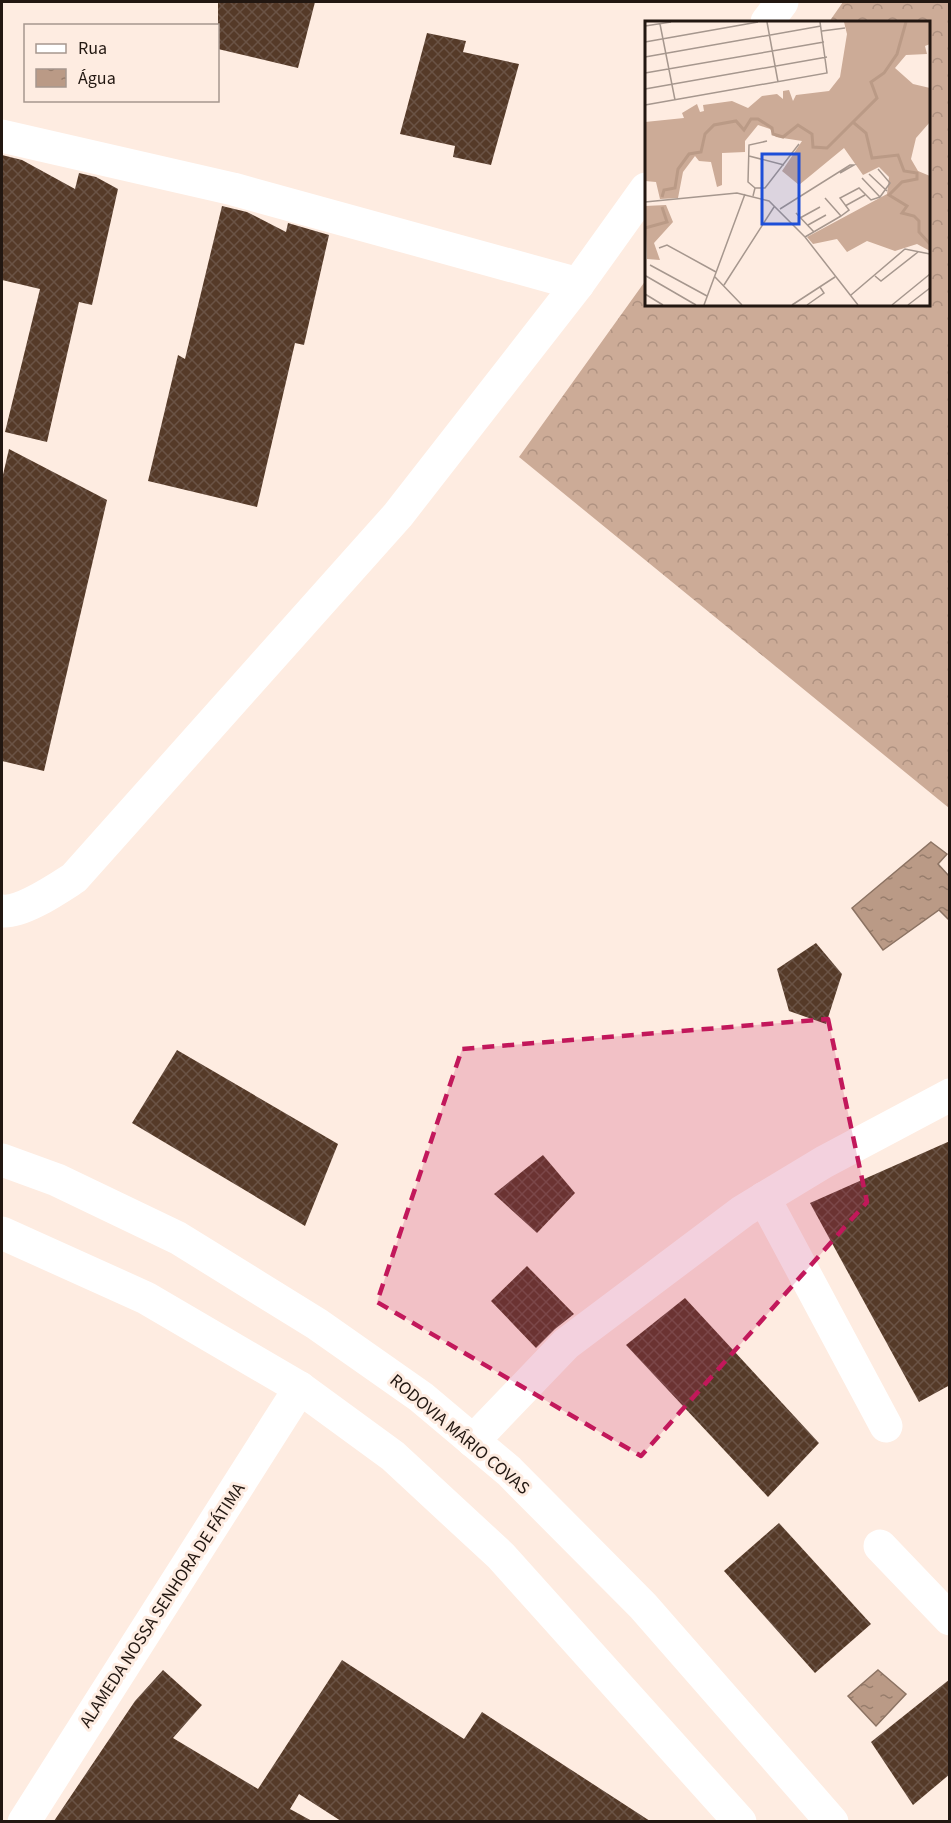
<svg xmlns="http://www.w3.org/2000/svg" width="951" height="1823" font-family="'Source Sans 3',sans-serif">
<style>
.forest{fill:url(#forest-crowns)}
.water{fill:url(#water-ripples);stroke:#8c7363;stroke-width:1.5}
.building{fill:url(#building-cross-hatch)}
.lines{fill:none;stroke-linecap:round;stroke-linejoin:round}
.minor{stroke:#fff;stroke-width:33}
.major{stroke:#fff;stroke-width:33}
.marked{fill:#c2185b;fill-opacity:0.2;stroke:#c2185b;stroke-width:4.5;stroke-dasharray:12 8;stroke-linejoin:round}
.labels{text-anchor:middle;stroke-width:6;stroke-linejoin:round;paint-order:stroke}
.street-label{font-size:18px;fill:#221711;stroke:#feece1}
.inset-river{fill:none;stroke:#ba9a86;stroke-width:3}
.inset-road{fill:none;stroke:#a6978e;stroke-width:1.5}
.view{fill:#1d4ed8;fill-opacity:0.15;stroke:#1d4ed8;stroke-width:3}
.inset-edge{fill:none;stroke:#221711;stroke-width:3}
</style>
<defs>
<pattern id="forest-crowns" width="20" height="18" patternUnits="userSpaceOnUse" patternTransform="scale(1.5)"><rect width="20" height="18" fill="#ccab97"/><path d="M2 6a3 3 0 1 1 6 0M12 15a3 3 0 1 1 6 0" fill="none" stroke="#af9281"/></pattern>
<pattern id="water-ripples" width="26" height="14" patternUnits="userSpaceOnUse" patternTransform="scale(1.5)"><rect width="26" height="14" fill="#ba9a86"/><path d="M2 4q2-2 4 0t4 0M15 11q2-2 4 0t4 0" fill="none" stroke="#977d6c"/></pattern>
<pattern id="building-cross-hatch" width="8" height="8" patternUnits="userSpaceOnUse" patternTransform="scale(1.5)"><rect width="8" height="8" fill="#553a28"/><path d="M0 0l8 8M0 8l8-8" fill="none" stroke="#6a5345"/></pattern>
</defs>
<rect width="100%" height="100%" fill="#feece1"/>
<polygon class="forest" points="843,2 949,2 949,808 519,457 646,280 646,304 928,304 928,22 829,22"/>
<g class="water">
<polygon points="931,842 947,854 938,864 949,876 949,920 939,910 883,950 852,908"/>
<polygon points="878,1670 906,1694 876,1726 848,1696"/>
</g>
<g class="building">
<polygon points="218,2 315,2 298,68 218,49"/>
<polygon points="427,33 466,41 463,52 519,64 491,165 453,157 455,146 400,134"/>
<polygon points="2,155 22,160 75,189 79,173 96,177 118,189 92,305 79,302 47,442 5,432 40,289 2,280"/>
<polygon points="222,206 247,212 286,232 288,223 329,235 304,345 295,343 257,507 148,481 178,355 185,359"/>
<polygon points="9,449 107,500 44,771 2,761 2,479"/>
<polygon points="816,943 842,974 826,1024 789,1011 777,969"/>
<polygon points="177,1050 338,1144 305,1226 132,1123"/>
<polygon points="950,1141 950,1385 919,1402 810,1203"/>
<polygon points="543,1155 575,1193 537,1233 494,1194"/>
<polygon points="527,1266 574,1314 555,1329 536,1348 491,1301"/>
<polygon points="685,1298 819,1443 768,1497 626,1345"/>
<polygon points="779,1523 871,1624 815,1673 724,1571"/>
<polygon points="342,1660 464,1739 482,1712 650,1821 341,1821 299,1794 290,1809 312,1821 54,1821 135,1701 163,1670 202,1705 173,1738 258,1789"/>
<polygon points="950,1679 950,1774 913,1805 871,1742"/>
</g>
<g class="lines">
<g class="minor">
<polyline points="767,22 782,2"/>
<polyline points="2,136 233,189 578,284"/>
<path d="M2 911C22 913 57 889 74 878L398 515 578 284 646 189"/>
<polyline points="764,1198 886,1426"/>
<polyline points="473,1441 566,1344 743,1211 824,1162 950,1095"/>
<polyline points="880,1546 950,1619"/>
<polyline points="24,1822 300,1388"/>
</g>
<g class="major">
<polyline points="2,1160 57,1180 178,1238 317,1324 421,1397 509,1471 643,1606 832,1822"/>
<polyline points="2,1233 146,1298 300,1388 393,1456 501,1556 740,1822"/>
</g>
</g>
<path class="marked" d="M828 1019 867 1202 641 1456 377 1302 462 1049Z"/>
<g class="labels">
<g class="street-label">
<text transform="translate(460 1434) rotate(40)" y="6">RODOVIA MÁRIO COVAS</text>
<text transform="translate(162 1605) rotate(-57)" y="6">ALAMEDA NOSSA SENHORA DE FÁTIMA</text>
</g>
</g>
<g transform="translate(645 21)">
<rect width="285" height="285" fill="#feece1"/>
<path d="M199 1H285V23L280 25 282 33 261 34 250 47 268 63 285 67V101L271 117 266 138 273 150 285 155V230L272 223 250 230 222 220 202 231 192 218 168 223 162 216 242 173 244 156 234 146 218 154 199 127 154 164 137 150 157 120 131 116 125 108 113 104 100 120V131L77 132V164L72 166 66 141 54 140 50 135 38 151 33 177 15 178 11 161 0 160V101L39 97 37 92 52 83 55 91 59 90 58 84 87 80 103 87 117 75 132 73 138 78V70L144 69 148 80 151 74 184 70 195 56 202 13ZM21 184 28 201 9 222 15 239 2 238 0 185Z" fill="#ccab97"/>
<path class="inset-river" d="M209 102 221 112 227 137 253 134 259 150 272 152V158L257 161 244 174 262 185 257 192 269 195 274 200V211L285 223M17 176 19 169 30 167 33 148 44 133 56 131 60 113 69 104 91 100 99 109 106 98H113L127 107 128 113 138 116 153 104 167 113 168 126 182 127 232 77 226 61 239 52 252 33 261 1M0 207 22 201 17 186"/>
<path class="inset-road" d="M122 1 133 61M15 3 30 79M0 5 26 1M177 10 200 7M0 21 113 1M0 36 176 5M0 52 179 21M0 68 182 36M0 84 182 52 175 1M104 135 139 144M224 153 242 170M217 157 235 176M110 167H120L154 123M108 175 110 167 103 161 104 124 122 120M180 177 196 195 204 189 195 177 214 167 226 179 235 176 245 162 233 148M0 181 92 172 124 180 160 216 213 284M200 185 220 174M135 188 205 144H209L195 152M151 192 169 211M155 197 175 186M163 204 181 194M160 216 196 195M14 227 22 224 71 251M5 244 62 275M1 255 51 284M230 255 236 260 273 231M70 256 97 284M79 264 129 186M0 273 18 284M206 274 260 228 285 233M59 284 100 173M147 284 190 256M162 284 179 272 175 266M247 284 285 253M263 284 285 267"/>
<path class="view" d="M117 133H154V203H117Z"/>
<rect width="285" height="285" class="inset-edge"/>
</g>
<rect width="951" height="1823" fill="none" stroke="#221711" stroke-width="6"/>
<rect x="24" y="24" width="195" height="78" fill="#feece1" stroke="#a6978e" stroke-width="1.5"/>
<rect x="36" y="44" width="30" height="9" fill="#ffffff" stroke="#a6978e" stroke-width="1.5"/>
<text x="78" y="54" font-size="18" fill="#221711">Rua</text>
<rect x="36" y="69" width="30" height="18" fill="url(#water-ripples)" stroke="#a6978e" stroke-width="1.5"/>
<text x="78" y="84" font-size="18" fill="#221711">Água</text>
</svg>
